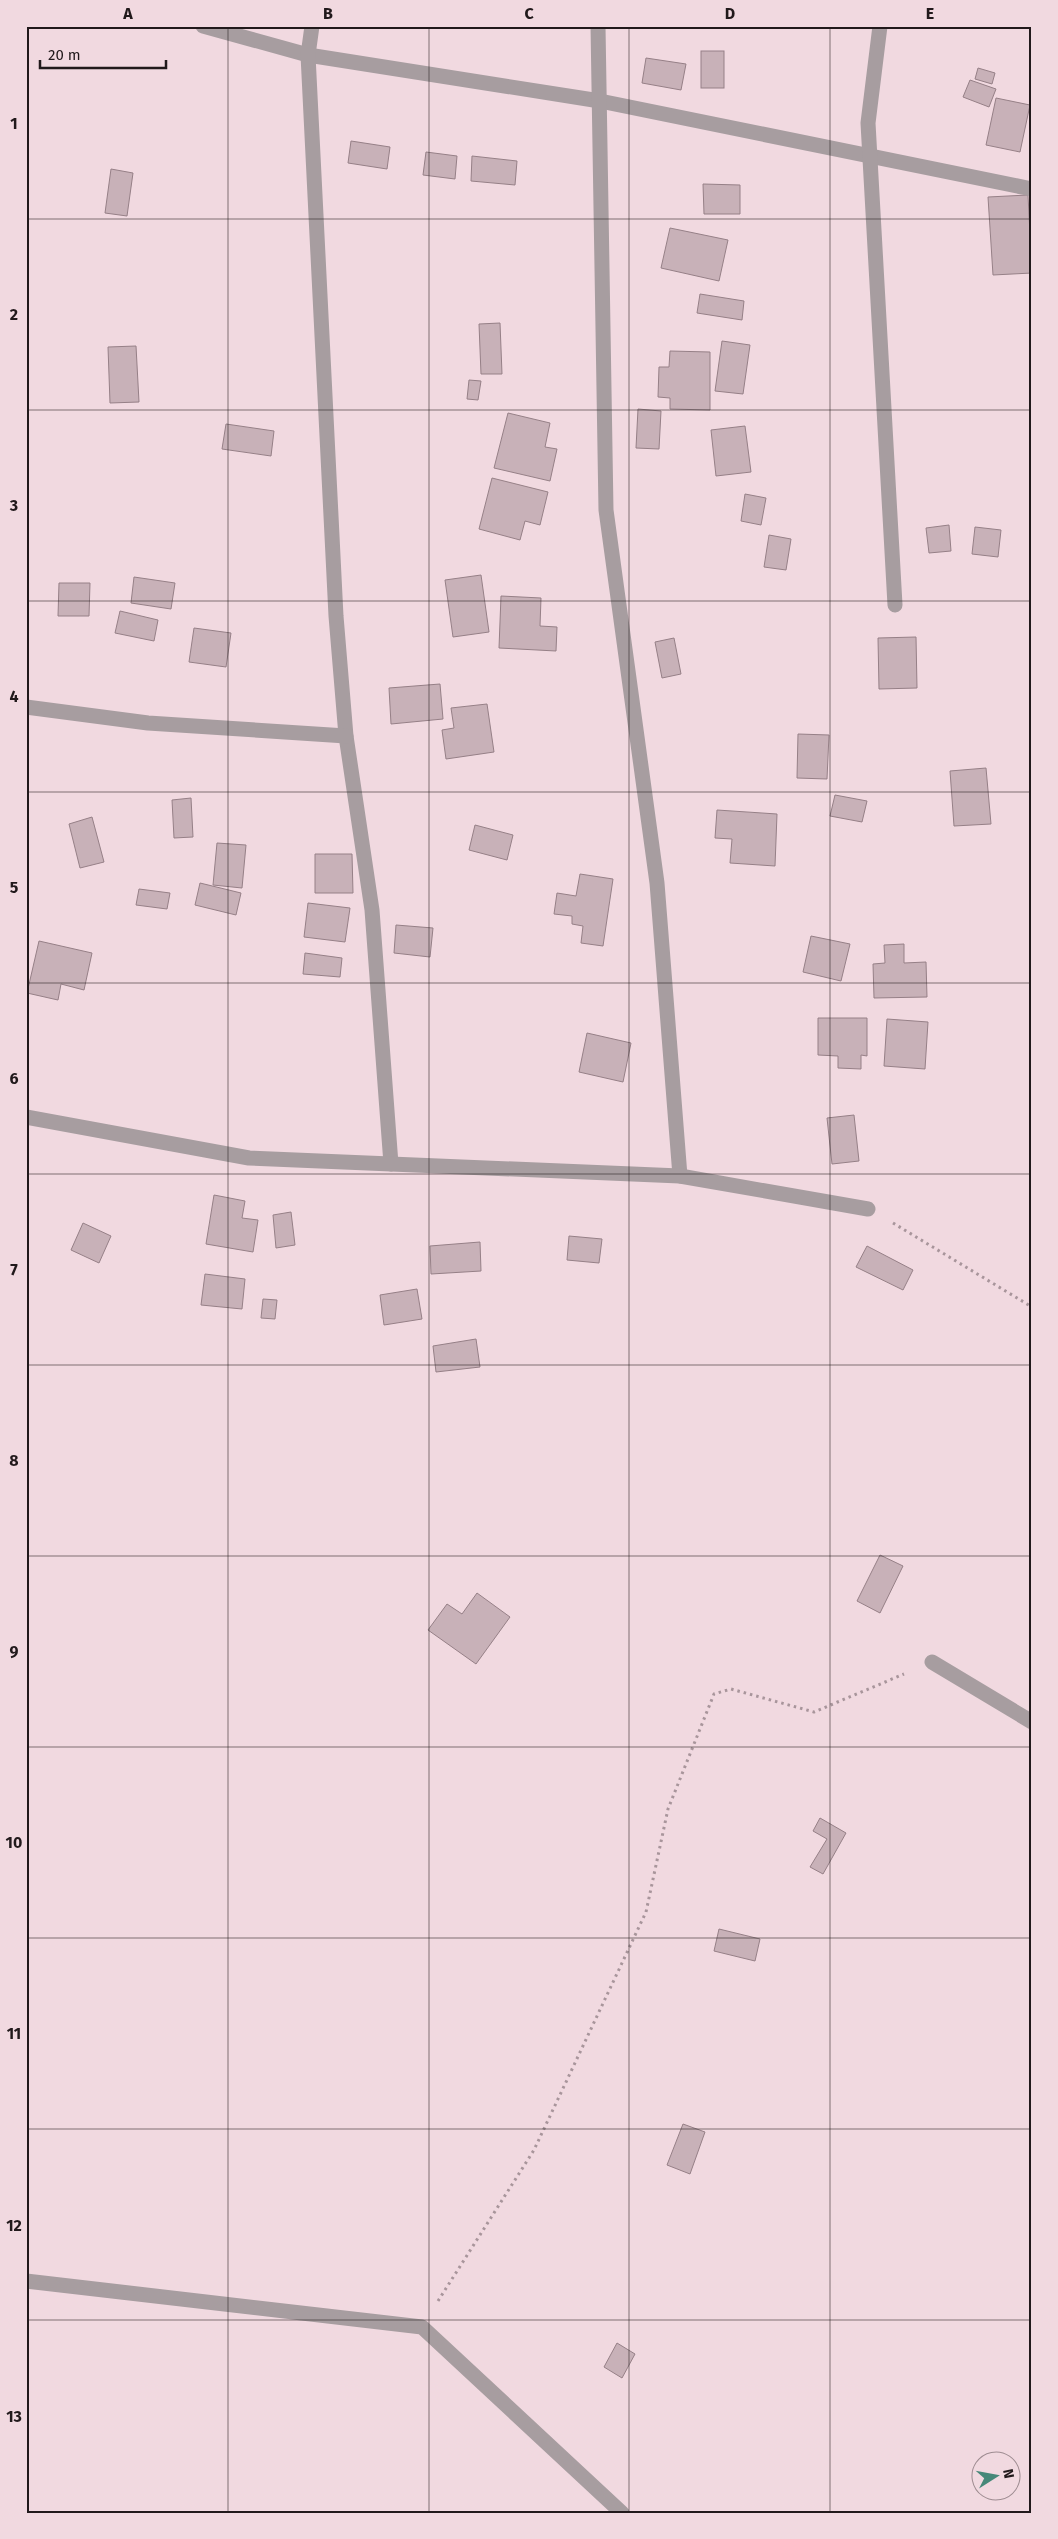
<svg xmlns="http://www.w3.org/2000/svg" width="1058" height="2539" font-family="'Fira Sans',sans-serif">
<style>
.building{fill:#c8b1b8;stroke:#968087}
.lines{fill:none;stroke-linecap:round;stroke-linejoin:round}
.path{stroke:#a8959b;stroke-width:3;stroke-dasharray:2.5 4;stroke-linecap:butt}
.street{stroke:#a79da0;stroke-width:15}
.grid{fill:none;stroke:#21191b;stroke-width:1;stroke-opacity:0.55}
.neatline{fill:none;stroke:#21191b;stroke-width:2}
.grid-label{font-size:16px;text-anchor:middle;font-weight:bold;fill:#21191b}
</style>
<rect width="100%" height="100%" fill="#f1d9e0"/>
<g class="building">
<rect x="701" y="51" width="23" height="37"/>
<polygon points="646,58 686,64 681,90 642,83"/>
<polygon points="978,68 995,73 992,84 975,79"/>
<polygon points="970,80 996,89 989,107 963,97"/>
<polygon points="996,98 1030,105 1020,152 986,145"/>
<polygon points="351,141 390,147 387,169 348,163"/>
<polygon points="426,152 457,156 455,179 423,175"/>
<polygon points="472,156 517,161 515,185 471,181"/>
<polygon points="111,169 133,173 127,216 105,213"/>
<polygon points="703,184 740,185 740,214 704,214"/>
<polygon points="1028,195 1032,273 993,275 988,197"/>
<polygon points="670,228 728,240 719,281 661,268"/>
<polygon points="700,294 744,301 742,320 697,313"/>
<polygon points="500,323 502,374 481,374 479,324"/>
<polygon points="722,341 750,345 743,394 715,391"/>
<polygon points="136,346 139,402 110,403 108,347"/>
<polygon points="670,351 710,352 710,410 670,409 670,398 658,397 659,367 669,367"/>
<polygon points="469,380 481,381 478,400 467,399"/>
<polygon points="638,409 661,411 659,449 636,448"/>
<polygon points="508,413 550,423 545,447 557,449 550,481 494,468"/>
<polygon points="226,424 274,431 271,456 222,449"/>
<polygon points="745,426 751,472 716,476 711,430"/>
<polygon points="492,478 548,492 540,525 525,521 520,540 479,529"/>
<polygon points="745,494 766,498 761,525 741,521"/>
<polygon points="949,525 951,551 929,553 926,528"/>
<polygon points="975,527 1001,530 998,557 972,554"/>
<polygon points="769,535 791,539 786,570 764,567"/>
<polygon points="481,575 489,632 453,637 445,580"/>
<polygon points="134,577 175,583 171,609 131,603"/>
<polygon points="59,583 90,583 89,616 58,616"/>
<polygon points="501,596 541,598 540,626 557,627 556,651 499,648"/>
<polygon points="120,611 158,620 154,641 115,633"/>
<polygon points="194,628 231,633 226,667 189,662"/>
<polygon points="916,637 917,688 879,689 878,638"/>
<polygon points="674,638 681,674 662,678 655,642"/>
<polygon points="440,684 443,719 391,724 389,688"/>
<polygon points="487,704 494,752 446,759 442,730 454,728 451,708"/>
<polygon points="798,734 829,735 827,779 797,778"/>
<polygon points="986,768 991,824 954,826 950,771"/>
<polygon points="835,795 867,801 862,822 830,816"/>
<polygon points="191,798 193,837 174,838 172,800"/>
<polygon points="717,810 777,814 775,866 730,863 732,839 715,838"/>
<polygon points="92,817 104,862 80,868 69,824"/>
<polygon points="475,825 513,835 507,860 469,850"/>
<polygon points="217,843 246,845 242,888 213,885"/>
<polygon points="315,854 352,854 353,893 315,893"/>
<polygon points="580,874 613,879 603,946 581,943 583,926 572,924 572,916 554,914 557,893 576,896"/>
<polygon points="200,883 241,893 236,915 195,905"/>
<polygon points="139,889 170,893 167,909 136,905"/>
<polygon points="308,903 350,908 345,942 304,937"/>
<polygon points="396,925 433,928 430,957 394,953"/>
<polygon points="811,936 850,944 841,981 803,972"/>
<polygon points="39,941 92,953 84,990 61,984 58,1000 27,993"/>
<polygon points="904,944 904,963 926,962 927,997 874,998 873,964 885,963 884,945"/>
<polygon points="305,953 342,958 340,977 303,974"/>
<polygon points="818,1018 867,1018 867,1056 861,1055 861,1069 838,1068 838,1056 818,1055"/>
<polygon points="887,1019 928,1022 925,1069 884,1066"/>
<polygon points="587,1033 631,1043 623,1082 579,1072"/>
<polygon points="854,1115 859,1161 832,1164 827,1118"/>
<polygon points="214,1195 245,1201 242,1218 258,1220 253,1252 206,1244"/>
<polygon points="291,1212 295,1245 276,1248 273,1215"/>
<polygon points="83,1223 111,1236 99,1263 71,1250"/>
<polygon points="569,1236 602,1239 599,1263 567,1260"/>
<polygon points="480,1242 481,1271 431,1274 430,1246"/>
<polygon points="867,1246 913,1270 903,1290 856,1267"/>
<polygon points="205,1274 245,1279 242,1309 201,1305"/>
<polygon points="417,1289 422,1319 384,1325 380,1295"/>
<polygon points="263,1299 277,1300 275,1319 261,1318"/>
<polygon points="476,1339 480,1367 436,1372 433,1346"/>
<polygon points="880,1555 903,1566 880,1613 857,1601"/>
<polygon points="477,1593 510,1617 476,1664 428,1630 447,1604 462,1614"/>
<polygon points="820,1818 846,1833 823,1874 810,1867 827,1839 813,1831"/>
<polygon points="719,1929 760,1939 755,1961 714,1951"/>
<polygon points="683,2124 705,2132 690,2174 667,2165"/>
<polygon points="617,2343 635,2354 622,2378 604,2367"/>
</g>
<g class="lines">
<g class="path">
<polyline points="893,1223 1032,1307"/>
<polyline points="438,2301 534,2150 646,1912 668,1809 714,1694 731,1689 814,1712 904,1674"/>
</g>
<g class="street">
<polyline points="203,26 308,55 600,101 1032,189"/>
<polyline points="312,26 308,55 336,616 346,736 372,910 391,1164"/>
<polyline points="598,26 606,510 657,883 680,1176"/>
<polyline points="880,26 868,123 895,605"/>
<polyline points="26,707 148,723 346,736"/>
<polyline points="26,1117 249,1158 680,1176 868,1209"/>
<polyline points="932,1662 1032,1722"/>
<polyline points="26,2281 422,2327 622,2513"/>
</g>
</g>
<path class="grid" d="M228 26V2513M429 26V2513M629 26V2513M830 26V2513M26 219H1032M26 410H1032M26 601H1032M26 792H1032M26 983H1032M26 1174H1032M26 1365H1032M26 1556H1032M26 1747H1032M26 1938H1032M26 2129H1032M26 2320H1032"/>
<rect width="1058" height="2539" fill="none" stroke="#f1d9e0" stroke-width="55"/>
<g transform="translate(996 2476) rotate(79)"><circle r="24" fill="#f1d9e0" stroke="#9e8c91"/>
<path d="M0-4L9 19L0 12L-9 19Z" fill="#468879"/>
<text y="-8" font-size="14" font-weight="bold" text-anchor="middle" fill="#21191b">N</text>
</g>
<path d="M40 60v8h126v-8" fill="none" stroke="#21191b" stroke-width="2.5"/>
<text x="48" y="60" font-size="15" fill="#21191b" stroke="#f1d9e0" stroke-width="4" paint-order="stroke">20 m</text>
<rect x="28" y="28" width="1002" height="2484" class="neatline"/>
<g class="grid-label">
<text x="128" y="19">A</text>
<text x="328" y="19">B</text>
<text x="529" y="19">C</text>
<text x="730" y="19">D</text>
<text x="930" y="19">E</text>
<text x="14" y="129">1</text>
<text x="14" y="320">2</text>
<text x="14" y="511">3</text>
<text x="14" y="702">4</text>
<text x="14" y="893">5</text>
<text x="14" y="1084">6</text>
<text x="14" y="1275">7</text>
<text x="14" y="1466">8</text>
<text x="14" y="1657">9</text>
<text x="14" y="1848">10</text>
<text x="14" y="2039">11</text>
<text x="14" y="2231">12</text>
<text x="14" y="2422">13</text>
</g>
</svg>
